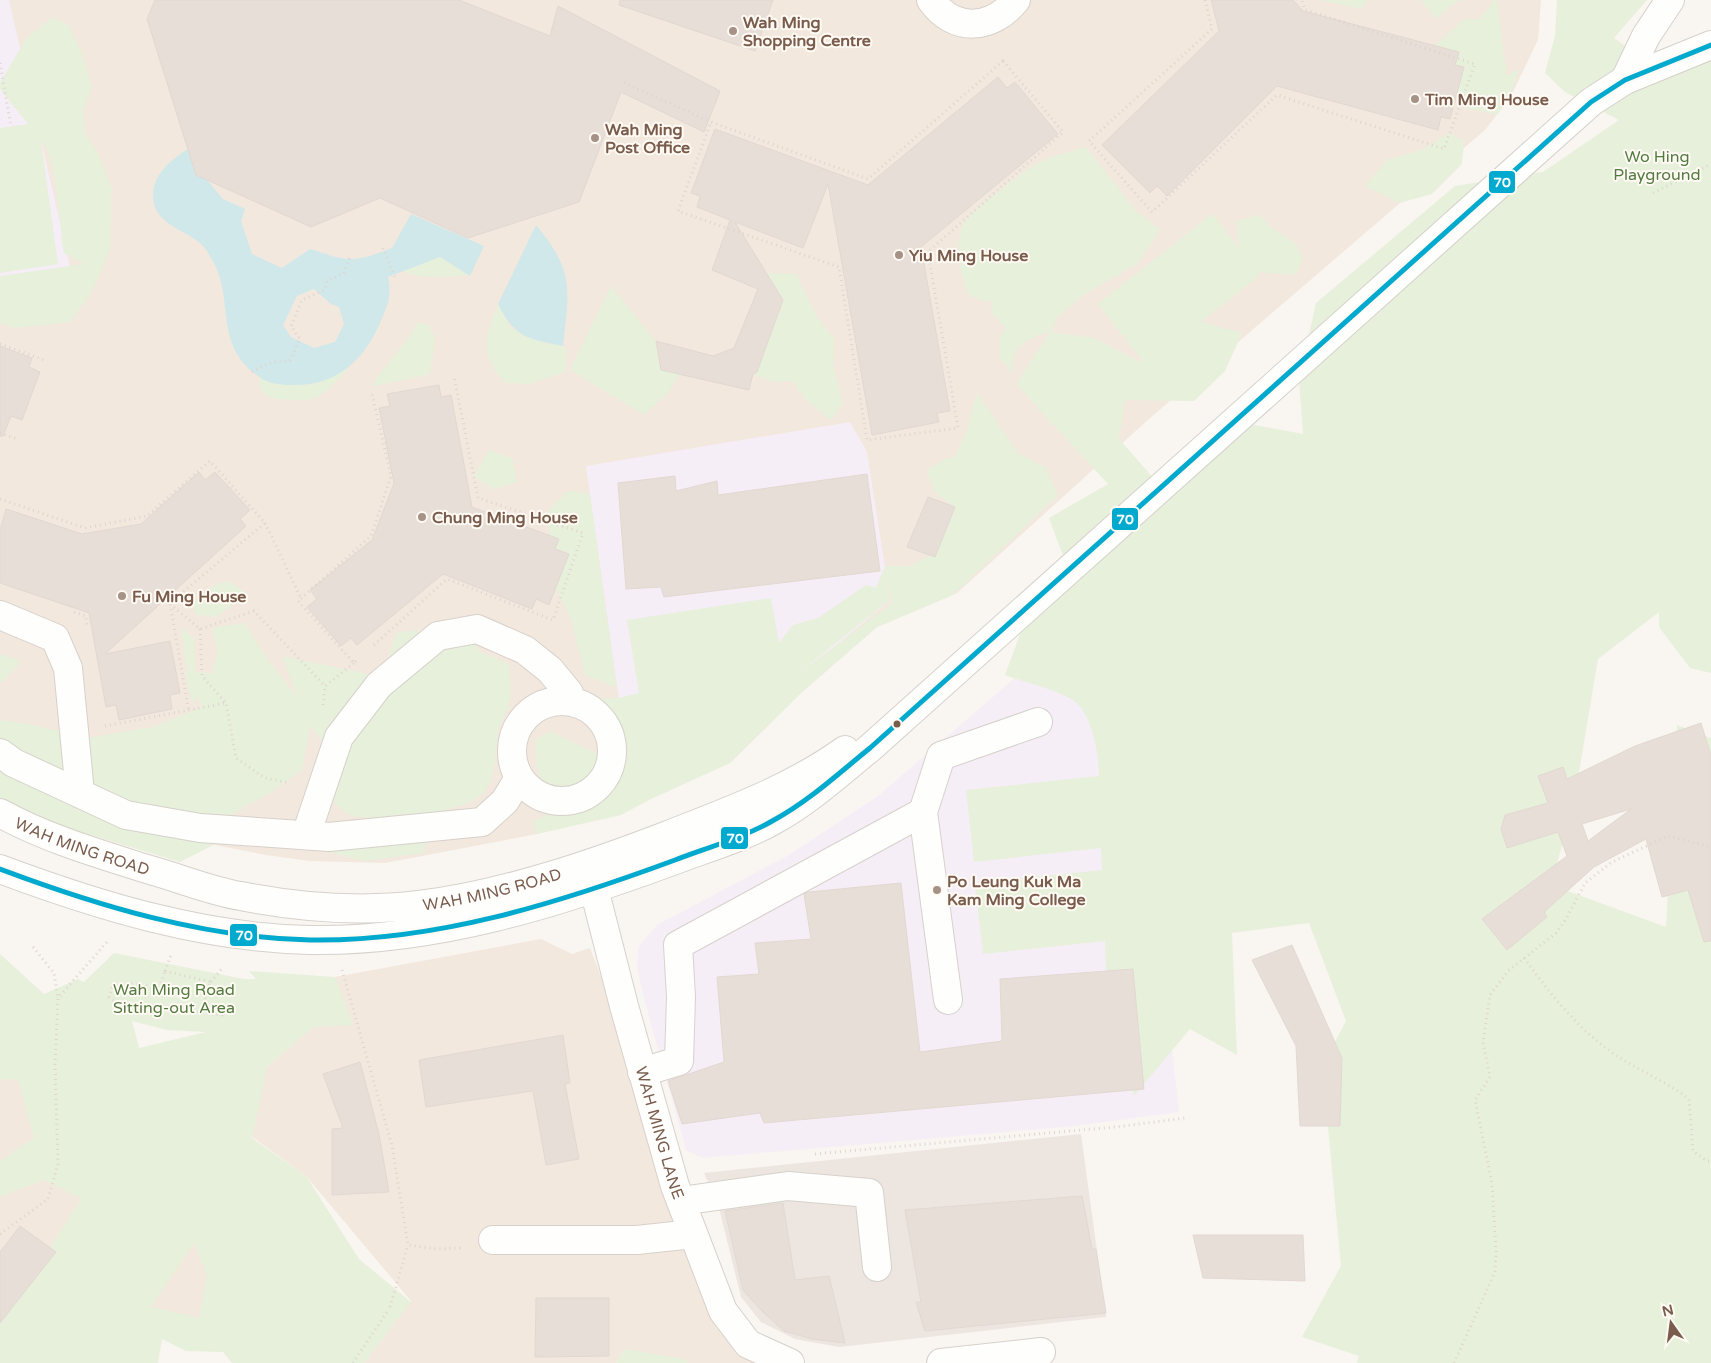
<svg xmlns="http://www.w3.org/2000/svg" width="1711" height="1363" font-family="'Varela Round',sans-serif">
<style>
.residential{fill:#f2e8de}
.industrial{fill:#ede5e0}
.education{fill:#f6eef6}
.green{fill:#e7f0db;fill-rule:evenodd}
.water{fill:#d0e8ea;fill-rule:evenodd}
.building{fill:#e6ded7;stroke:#e2d8d2;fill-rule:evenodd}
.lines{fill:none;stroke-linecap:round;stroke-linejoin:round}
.minor-casing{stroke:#d7d1cb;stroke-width:30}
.path{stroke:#dcd5d0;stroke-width:3;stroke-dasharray:1 4;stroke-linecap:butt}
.minor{stroke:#fefefd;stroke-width:28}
.bus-1-casing{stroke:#fffaf3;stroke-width:9}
.bus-1{stroke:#00a9ce;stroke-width:5}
.poi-dot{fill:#a69286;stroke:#fffaf3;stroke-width:2}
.bus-dot{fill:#7a5c4d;stroke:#fffaf3;stroke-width:2}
.labels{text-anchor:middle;stroke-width:4;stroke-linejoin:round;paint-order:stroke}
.poi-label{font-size:16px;font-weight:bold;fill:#7a5c4d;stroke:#fffaf3;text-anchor:start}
.park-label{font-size:16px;fill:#537a41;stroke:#fffaf3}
.street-label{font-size:16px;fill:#7a5c4d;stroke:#fffaf3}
.line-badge{stroke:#fffaf3;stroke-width:2}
.badge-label{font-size:14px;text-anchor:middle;font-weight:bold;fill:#fff}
</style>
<rect width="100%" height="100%" fill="#f9f5f0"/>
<g class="residential">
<polygon points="0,0 1541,0 1538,40 1511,96 1485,130 1150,418 957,593 877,627 801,693 730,763 586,821 537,834 385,863 310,861 266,855 164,835 0,763"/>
<polygon points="541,939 572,954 590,948 614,1010 667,1203 772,1363 688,1363 625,1349 616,1363 364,1363 411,1301 306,1176 244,1131 267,1067 336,1006 335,977"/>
<polygon points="0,1061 210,1158 230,1325 0,1335"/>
</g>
<polygon class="industrial" points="1081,1134 1106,1317 839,1347 795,1339 761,1322 741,1297 718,1204 704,1173"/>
<g class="education">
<polygon points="0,0 9,0 74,284 0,293"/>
<polygon points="850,422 867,452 890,600 783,690 621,714 586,466"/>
<polygon points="1053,645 1103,685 1164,976 1179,1112 1075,1126 703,1158 686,1150 643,995 637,965 639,946 657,925 787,856 878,796"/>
</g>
<g class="green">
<polygon points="1320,0 1368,0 1361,9"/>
<polygon points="1421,0 1459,0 1435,19"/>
<polygon points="1495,0 1497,0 1507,77 1519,68 1511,96 1497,115 1458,106 1458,95 1428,52 1464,19 1478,20"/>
<path d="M1557 0H1647L1614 38 1647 62 1711 54V673L1690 668 1659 627V612L1598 659 1574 802 1551 885 1666 927 1677 725 1711 738V1363H1357L1359 1356 1302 1337 1341 1266 1326 1105V1059L1346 1021 1309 923 1232 933 1237 1055 1190 1029 1134 1096 1106 968 1105 941 983 954 975 883 1102 870 1101 848 974 862 966 790 1099 776C1099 754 1092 710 1071 699 1051 688 1026 683 1005 675L1031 604 1068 569 1049 518 1108 484 1016 384 1050 332C1037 335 1017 342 1014 357 1012 362 1013 368 1013 373L1000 359V336L1006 328 991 312 992 300 985 302 968 294C960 273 955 248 962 226 966 214 1025 170 1038 163 1053 155 1070 152 1086 147L1135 210 1160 230 1137 264 1085 294 1057 317 1051 332 1094 338 1145 364 1098 304 1212 214 1239 248 1236 221 1260 215 1271 227 1295 243 1303 258 1295 275 1258 272 1260 275 1201 322 1242 333 1225 371 1194 401 1125 400 1119 439 1164 490 1233 421 1303 434 1299 380 1316 303 1455 186 1543 172 1619 120 1565 92 1545 73 1555 36Z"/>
<path d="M53 17 69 26 81 51 92 86 83 112 85 132 99 156 112 189 110 250 91 293 70 322 14 328 0 323V276L83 264 64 253C59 226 58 158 41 140L58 264 0 273V128L28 124 0 89V83L27 37Z"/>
<polygon points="1449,133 1464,141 1462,164 1432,194 1399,203 1365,186 1387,160 1423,149"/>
<path d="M440 257 470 276C454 276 415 280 402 270Z"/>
<polygon points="767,273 796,274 819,320 834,338 833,366 843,403 831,420 805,399 793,381 773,382 752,374 783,300"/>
<polygon points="611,286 656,341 661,370 679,374 668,393 644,415 570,370"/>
<path d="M498 304 511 328 546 343 563 346 567 351 565 372 529 384 505 383C479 350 484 341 498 304Z"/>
<path d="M418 322 429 325 435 338 430 374 371 387C385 364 405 346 418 322Z"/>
<path d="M349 368C339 378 330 390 317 397 310 400 303 400 295 400 276 400 259 400 259 377 292 391 318 384 349 368Z"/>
<path d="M977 393 1018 453 1045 467 1058 495 953 595 877 627 801 693 730 763 649 800 621 815 537 834 532 822 559 809 538 773 535 740 550 731 622 766 626 753 603 737 600 699 618 698 639 693 627 620 771 598 779 643 793 625 818 618 866 585 876 588 885 566H910L937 552 955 508 934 491 927 470 947 458 955 457 966 433ZM887 577 893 603 797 674 890 600Z"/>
<polygon points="489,450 512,458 517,482 494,489 474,477"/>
<polygon points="567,491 590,494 617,688 585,675 571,619 555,586 548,511"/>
<polygon points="229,581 244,591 232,605 217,617 196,615 192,604 213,586"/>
<path d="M244 623 269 661 298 698 282 656 376 676 384 668 397 632 466 628 480 652 509 664 511 697 508 705 510 709 506 711C503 718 499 725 498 732 495 752 497 779 481 795 468 806 449 807 435 814L424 853 364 861 329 852 346 827 392 846 390 817C349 816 353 824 324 790L331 753 310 726 302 770 270 793 234 813 221 841 180 862 91 835 30 839 0 822V720L29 724 89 738 153 727 202 707 197 696 192 703 185 672H187L181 627 194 639 195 672 212 673 218 651 212 628Z"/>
<polygon points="0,654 21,661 0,684"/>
<path d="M114 953 244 979H256L249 971 335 977 353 1025 313 1027 267 1067 252 1138 306 1176 359 1259 411 1302 364 1363H232L223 1352 186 1351 162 1339 158 1363H0V1285L37 1268 81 1199 43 1180 0 1197V1161L34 1138 18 1080 0 1079V954L44 994 78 979 84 982ZM132 1021 167 1030 206 1032 139 1048ZM194 1243 207 1274 199 1318 151 1307Z"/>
<polygon points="625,1349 686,1359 688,1363 616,1363"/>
</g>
<g class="water">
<path d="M191 147 197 168 223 199 245 209 241 221 252 254 282 268 310 249C350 262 353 263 392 248L411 214 484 246 470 276 440 257 388 277C392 296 388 305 380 323 363 362 335 387 290 385 280 385 266 383 258 376 214 345 234 302 214 263 211 258 208 252 204 247 191 232 162 227 155 207 146 179 170 160 191 147ZM314 289 331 304 339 307 344 324 335 342 314 348 291 337 283 325 297 296Z"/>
<path d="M536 225C575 271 569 290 563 346 527 338 515 338 498 304Z"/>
</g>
<g class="building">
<polygon points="155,0 459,0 550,36 558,6 720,91 704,132 621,92 579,202 468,238 380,198 311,227 196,175 147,19"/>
<polygon points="620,0 773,0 755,51 619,5"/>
<polygon points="1211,0 1293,0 1303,11 1459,52 1455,65 1464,67 1450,119 1441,117 1438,130 1277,86 1167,196 1157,186 1150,193 1102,145 1219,31"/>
<polygon points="998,77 1007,88 1015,82 1058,134 921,247 950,411 937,413 939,422 872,435 828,184 803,248 735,222 783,300 757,372 753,374 749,390 661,370 656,341 713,356 734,348 758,289 712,270 730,220 697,207 700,196 691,193 715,129 868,185"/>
<polygon points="0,346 32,358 29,367 40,372 22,420 11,416 3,436 0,436"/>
<polygon points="439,385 441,397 451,395 472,507 559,539 555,549 569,554 549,605 536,599 532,609 443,574 357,645 351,638 341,646 307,607 317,599 310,590 372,540 394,483 379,408 390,406 387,394"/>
<polygon points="199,472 205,480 215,472 250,510 240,519 246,526 105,654 170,641 180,693 170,695 172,709 119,720 116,705 106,707 89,613 0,583 0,530 6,509 82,534 141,524"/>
<polygon points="867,474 880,571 664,597 661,587 626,589 618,483 675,476 676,491 717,481 718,495"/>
<polygon points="928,497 955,507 935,557 907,547"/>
<path d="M1701 723 1711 755V941L1704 942 1688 890 1662 897 1646 839 1594 867 1544 912 1547 917 1507 950 1482 919 1567 856 1558 832 1507 848 1501 829 1505 815 1548 803 1538 776 1563 767 1567 779 1635 746ZM1631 809 1588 841 1582 824Z"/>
<polygon points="901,883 920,1052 1002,1041 1000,979 1133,969 1144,1089 764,1123 760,1113 682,1124 668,1081 724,1062 717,977 759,974 755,943 811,939 804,894 809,892"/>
<polygon points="1292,945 1342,1058 1340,1126 1300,1126 1296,1046 1252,960"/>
<polygon points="563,1035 570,1083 565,1084 579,1159 546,1165 533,1091 426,1107 419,1060"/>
<polygon points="360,1062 379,1134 389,1192 332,1195 332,1129 343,1128 323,1074"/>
<polygon points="1082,1196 1092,1249 1096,1249 1106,1313 925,1331 916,1302 921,1302 905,1210"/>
<polygon points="783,1203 795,1280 829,1276 845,1343 812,1339 784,1331 763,1312 743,1290 725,1211"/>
<polygon points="20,1226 56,1252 0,1323 0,1252"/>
<polygon points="1193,1235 1303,1235 1305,1281 1203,1278"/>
<polygon points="536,1298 609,1298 609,1356 535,1357"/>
</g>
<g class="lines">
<defs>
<g id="minor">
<path d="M931 0C954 33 992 30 1016 0"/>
<polyline points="1625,80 1646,36 1670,0"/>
<polyline points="0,615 55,638 68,668 80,793"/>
<circle cx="562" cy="751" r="50"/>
<polyline points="0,753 14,763 126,815 200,828 329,837 482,822 505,801 519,778"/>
<path id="s1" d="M0 813C47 839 100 854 150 870 180 878 210 891 241 896 297 907 361 912 419 905 502 895 590 865 668 835 729 811 791 789 845 750"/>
<polyline points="306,835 339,737 379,685 438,636 477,629 525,650 550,670 569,693 570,701"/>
<path d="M0 869C99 906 204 938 310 940 435 942 559 903 675 860 704 849 747 836 774 820 809 801 839 773 870 748L1591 102 1625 80 1711 45"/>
<path id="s2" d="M590 873 624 1006 675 1186 723 1311 748 1344 790 1363"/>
<polyline points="948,1000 923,812 941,756 1038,722"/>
<polyline points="642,1072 679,1061 681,997 678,945 923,812"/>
<polyline points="681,1201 788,1186 869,1193 877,1267"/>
<polyline points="493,1240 637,1240 693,1234"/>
<polyline points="941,1363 1041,1352"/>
</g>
</defs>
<use href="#minor" class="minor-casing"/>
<g class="path">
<polyline points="1205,0 1212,29 1089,141 1152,212 1277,95 1444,149 1475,64 1305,10 1302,0"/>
<polygon points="1003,61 1063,132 928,252 958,428 867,440 839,267 678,211 711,122 868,179"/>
<polyline points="0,63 11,127"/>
<polyline points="624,83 711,122"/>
<polyline points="1653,193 1711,164"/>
<polyline points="383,248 395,277"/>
<polyline points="0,344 47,361"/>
<polyline points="252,372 269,363 290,360 300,339 291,326 302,300 324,290 328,280 343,274 350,257"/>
<polyline points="0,433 17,439"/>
<polyline points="0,499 85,528 147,516 210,461 265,523 170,603 189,712"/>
<polyline points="265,523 301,598"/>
<polyline points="170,604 200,629 254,611 325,686 354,663"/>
<polyline points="74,612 86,616 87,628"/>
<polyline points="200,629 202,676 226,703 236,758 265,778 290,783"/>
<polyline points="374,645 447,579 553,620 583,533 478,498 454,376"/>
<polyline points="356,661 354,663 298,601 371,536 391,476 372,394"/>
<polyline points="323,705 325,686"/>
<polyline points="105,726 226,703"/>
<polyline points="33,947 54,973 58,998"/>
<path d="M1524 958C1549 992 1575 1026 1610 1051 1635 1069 1664 1080 1689 1099L1693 1151 1707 1161H1711"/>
<polyline points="342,970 392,1146 408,1245 437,1249 463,1248"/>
<path d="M165 971 211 982 204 995 209 1008 222 1015 201 1013 185 1007 127 1012 109 997 112 988C129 978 141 990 161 983Z"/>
<polyline points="165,971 171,955"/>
<polyline points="211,982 223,967"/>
<polyline points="815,1154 1115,1127 1186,1118"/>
<polyline points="0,1234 48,1199 58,1164 55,1065 58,998 107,942"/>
<polyline points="390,1307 408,1245"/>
<polyline points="353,1363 387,1312"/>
<polyline points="1454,1363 1495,1272 1496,1251 1492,1183 1475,1100 1490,1077 1483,1042 1490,995 1508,971 1556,933 1566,919 1585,883 1612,862 1668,836 1711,847"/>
</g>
<use href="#minor" class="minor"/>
<defs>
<path id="bus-1" d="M0 869C99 906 204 938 310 940 435 942 559 903 675 860 704 849 747 836 774 820 809 801 839 773 870 748L1591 102 1625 80 1711 45"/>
</defs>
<use href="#bus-1" class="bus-1-casing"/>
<use href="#bus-1" class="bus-1"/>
</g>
<g class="poi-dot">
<circle cx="733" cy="31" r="5"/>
<circle cx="1415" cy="99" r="5"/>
<circle cx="595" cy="138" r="5"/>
<circle cx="899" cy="255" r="5"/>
<circle cx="422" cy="517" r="5"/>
<circle cx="122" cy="596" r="5"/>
<circle cx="937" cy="890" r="5"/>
</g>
<circle class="bus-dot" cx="897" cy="724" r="4.5"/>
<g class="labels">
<g class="poi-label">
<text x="743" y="28">Wah Ming<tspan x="743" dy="18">Shopping Centre</tspan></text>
<text x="1425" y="105">Tim Ming House</text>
<text x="605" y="135">Wah Ming<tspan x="605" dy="18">Post Office</tspan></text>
<text x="909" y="261">Yiu Ming House</text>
<text x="432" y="523">Chung Ming House</text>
<text x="132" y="602">Fu Ming House</text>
<text x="947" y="887">Po Leung Kuk Ma<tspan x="947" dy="18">Kam Ming College</tspan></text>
</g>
<g class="park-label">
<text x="1657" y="162">Wo Hing<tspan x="1657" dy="18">Playground</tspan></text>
<text x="174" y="995">Wah Ming Road<tspan x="174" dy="18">Sitting-out Area</tspan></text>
</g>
<g class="street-label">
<text dy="6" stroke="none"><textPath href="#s1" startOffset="89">WAH MING ROAD</textPath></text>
<text dy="6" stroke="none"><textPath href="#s1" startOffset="509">WAH MING ROAD</textPath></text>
<text dy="6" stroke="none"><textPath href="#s2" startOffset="269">WAH MING LANE</textPath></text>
</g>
</g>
<g class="line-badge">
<rect x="1488" y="170" width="28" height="24" rx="5" fill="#00a9ce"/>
<rect x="1111" y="507" width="28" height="24" rx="5" fill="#00a9ce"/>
<rect x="720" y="826" width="29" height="24" rx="5" fill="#00a9ce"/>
<rect x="229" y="923" width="29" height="24" rx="5" fill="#00a9ce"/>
</g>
<g class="badge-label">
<text x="1502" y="187">70</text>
<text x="1125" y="524">70</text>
<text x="735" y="843">70</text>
<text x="244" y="940">70</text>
</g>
<g transform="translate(1671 1323) rotate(346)" stroke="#fffaf3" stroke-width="4" paint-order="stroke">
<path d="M0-4L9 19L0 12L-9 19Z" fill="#7a5c4d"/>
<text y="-8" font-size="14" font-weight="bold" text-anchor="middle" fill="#7a5c4d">N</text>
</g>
</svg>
